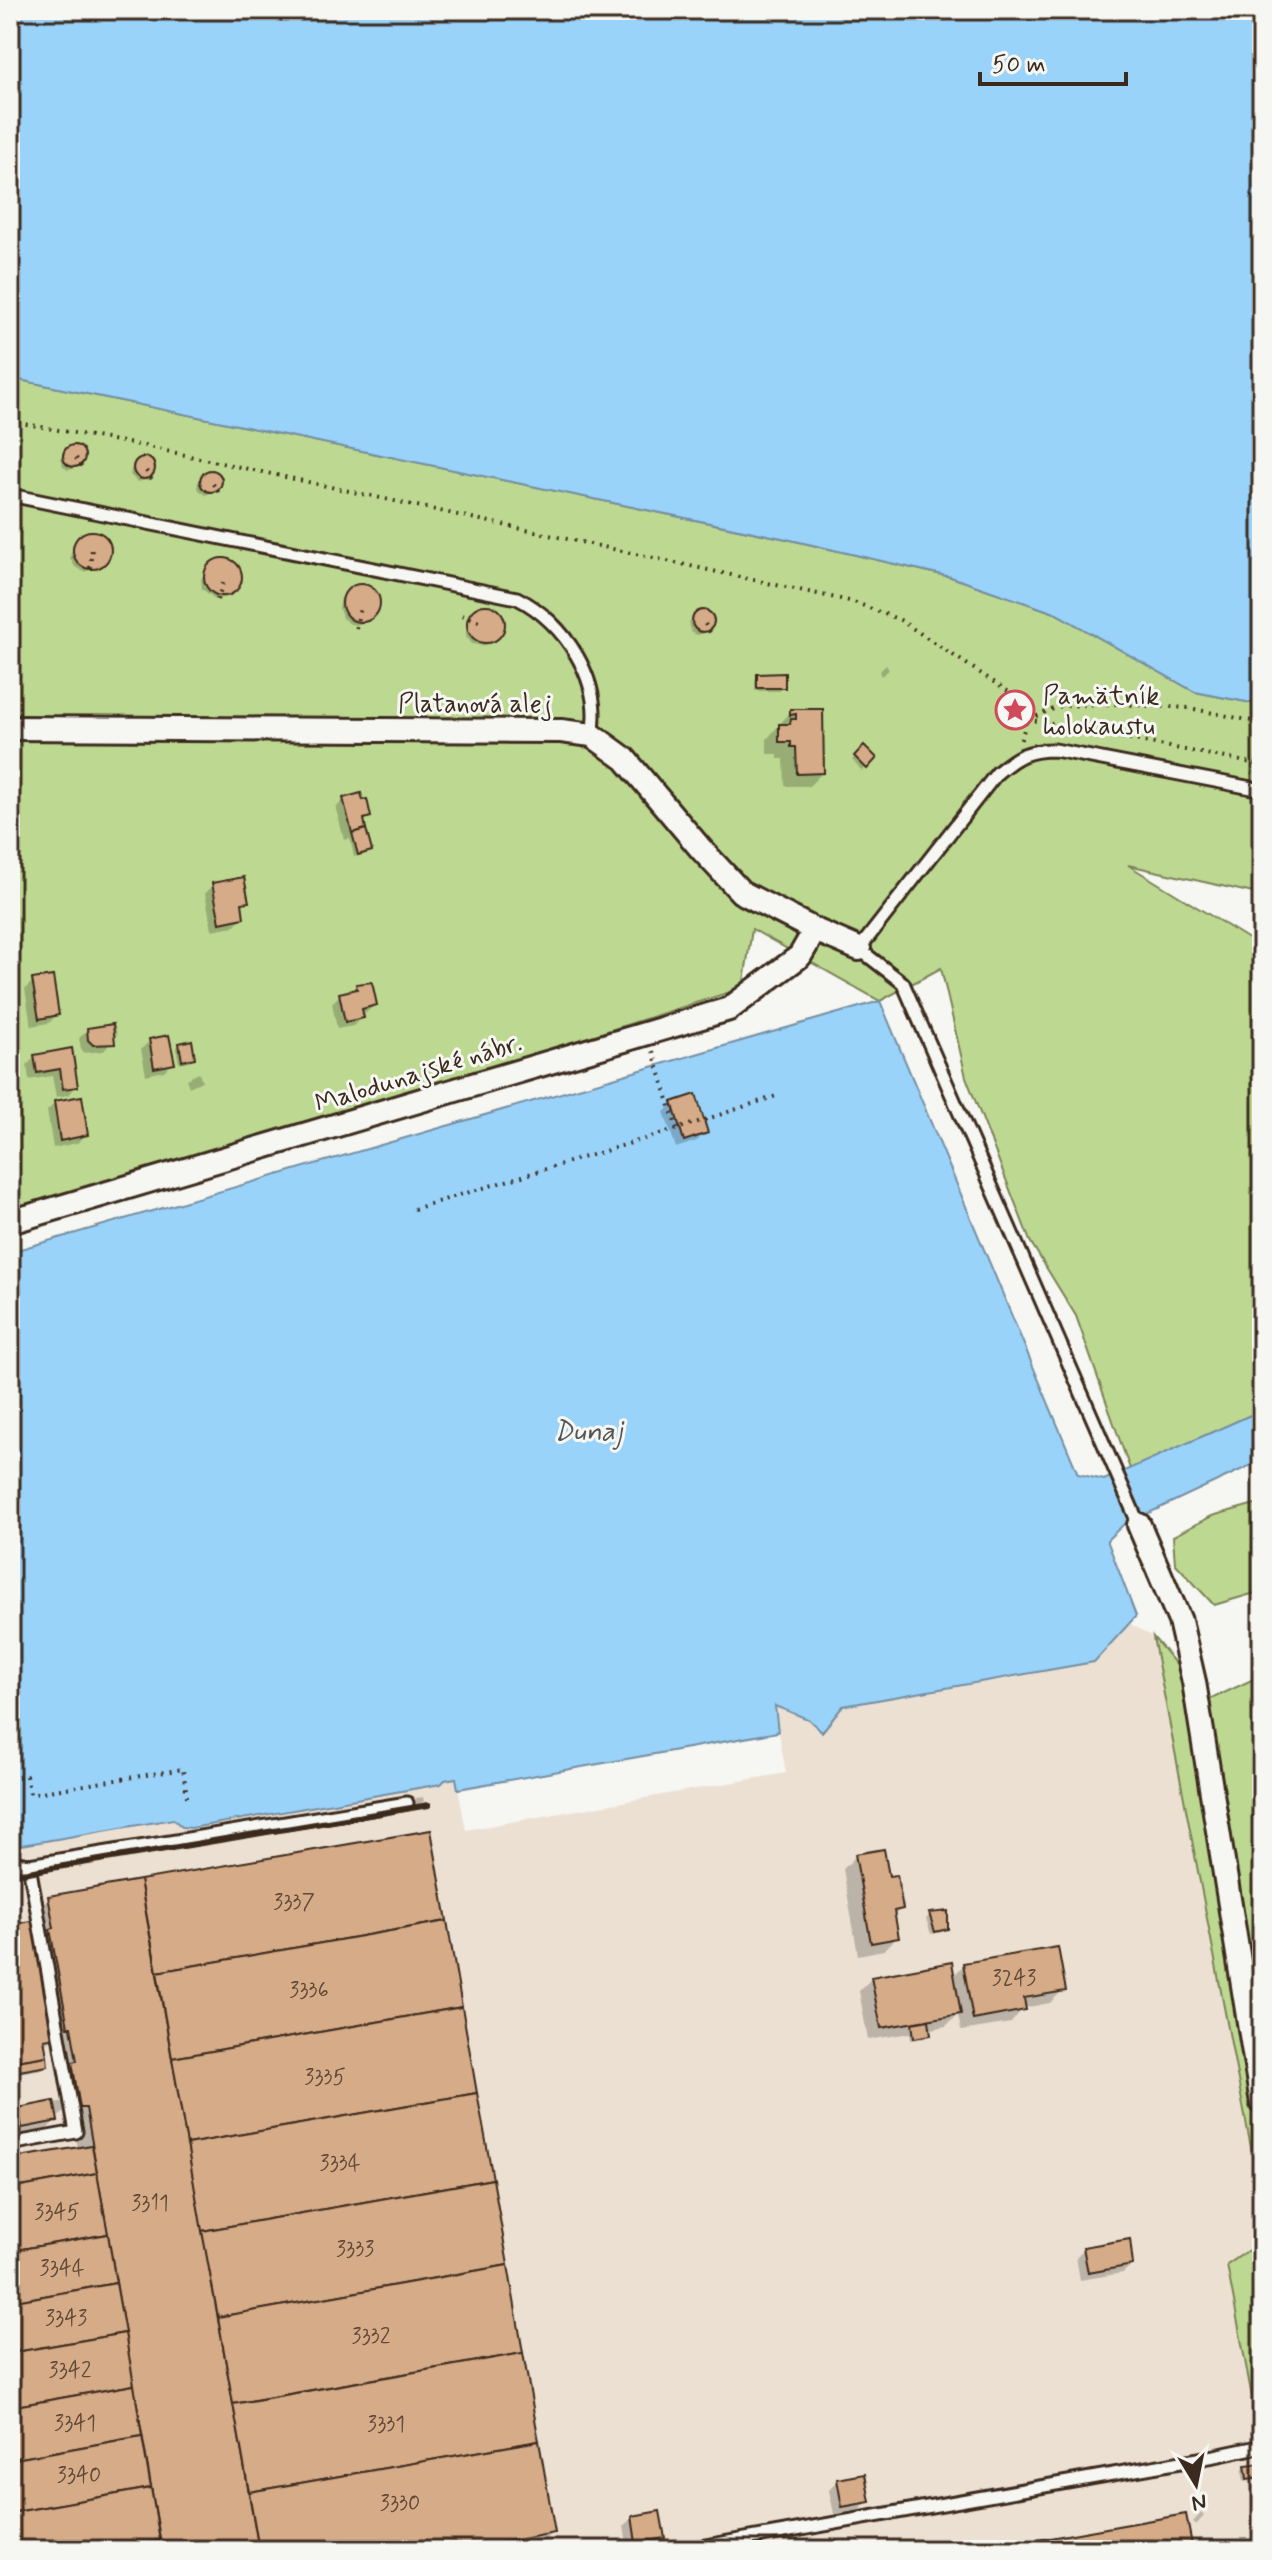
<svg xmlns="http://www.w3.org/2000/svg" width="1272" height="2560" font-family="Mynerve,sans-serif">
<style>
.built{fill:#ece0d2}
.green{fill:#bdd991;stroke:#7c8258;stroke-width:2}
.water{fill:#9ad3fa;stroke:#748fa2;stroke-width:2}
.shadow{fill:#0003}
.building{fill:#d6ab88;stroke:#3b2a1e;stroke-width:2}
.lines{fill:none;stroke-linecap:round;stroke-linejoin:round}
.lane-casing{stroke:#3b2a1e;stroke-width:17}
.street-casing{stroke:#3b2a1e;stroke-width:28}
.path{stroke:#3b2a1e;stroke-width:4;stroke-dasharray:2 6;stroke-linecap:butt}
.lane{stroke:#f6f6f2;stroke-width:11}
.street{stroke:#f6f6f2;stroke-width:22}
.rail{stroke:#3b2a1e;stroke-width:6}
.labels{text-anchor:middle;stroke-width:6;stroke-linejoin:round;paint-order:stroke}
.number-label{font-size:22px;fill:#624a38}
.poi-label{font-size:26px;fill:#3b2a1e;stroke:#f6f6f2;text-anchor:start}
.street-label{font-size:26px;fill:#3b2a1e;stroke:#f6f6f2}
.water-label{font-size:28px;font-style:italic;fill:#535455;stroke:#f6f6f2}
</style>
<rect width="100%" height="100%" fill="#f6f6f2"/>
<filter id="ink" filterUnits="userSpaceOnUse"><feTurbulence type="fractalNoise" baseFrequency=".0125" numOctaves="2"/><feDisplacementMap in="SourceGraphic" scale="16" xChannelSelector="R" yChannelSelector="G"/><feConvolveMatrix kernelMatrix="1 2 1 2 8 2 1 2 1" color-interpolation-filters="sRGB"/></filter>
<g filter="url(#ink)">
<polygon class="built" points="1129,1623 1153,1637 1262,2205 1262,2241 1227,2266 1262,2450 1262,2550 10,2550 10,1847 173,1819 182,1827 192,1828 441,1784 445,1780 456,1778 466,1830 786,1773 774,1706 808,1719 843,1706 1094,1662"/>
<g class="green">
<polygon points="10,378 782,538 951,577 1055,613 1195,692 1262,705 1262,895 1128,865 1262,947 1262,1410 1130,1469 1076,1316 1030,1241 966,1077 941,968 880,1001 752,929 743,988 366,1107 10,1212"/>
<polygon points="1262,1502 1262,1591 1214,1605 1175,1563 1173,1536 1212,1516"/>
<polygon points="1153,1637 1207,1701 1262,1675 1262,2205"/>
<polygon points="1262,2241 1262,2450 1227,2265"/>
</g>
<g class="water">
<polygon points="10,10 1262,10 1262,705 1195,692 1055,613 951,577 782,538 10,378"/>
<polygon points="880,1001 1078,1474 1104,1480 1262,1410 1262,1460 1123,1525 1107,1540 1136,1616 1094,1662 843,1706 822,1732 808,1719 775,1706 778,1732 458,1789 456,1778 445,1780 441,1784 191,1828 182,1827 173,1819 10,1847 10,1252"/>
</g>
<g class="shadow">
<polygon points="74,446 80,447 84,457 73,469 68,470 63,467 61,457 69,447"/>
<polygon points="144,458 150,460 154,470 147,480 137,482 130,475 131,469 139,460"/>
<polygon points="211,471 220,477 221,483 214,492 205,495 197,488 198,482 206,473"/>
<polygon points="93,532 103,536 109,544 109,554 100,567 84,572 75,567 70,558 72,548 83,535"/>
<polygon points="220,560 230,561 238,567 241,577 238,587 234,591 225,598 215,599 202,589 201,579 206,570"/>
<polygon points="364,585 373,590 378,599 377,609 366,622 356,625 350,624 342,618 339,608 341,598 354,586"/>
<polygon points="489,607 498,611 503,620 503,630 492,643 482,646 472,644 466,636 466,620 479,608"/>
<polygon points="703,611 709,613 713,622 702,634 697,635 691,632 689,622 698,613"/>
<polygon points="886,665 889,670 881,676 879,672"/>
<polygon points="758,676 783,687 780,691 755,691 755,679"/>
<polygon points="791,711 821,711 822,773 809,786 785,786 784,759 778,759 778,754 767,754 767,739"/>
<polygon points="864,748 875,758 862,771 852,760"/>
<polygon points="344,799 369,817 363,823 370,851 366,854 354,857 350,838 344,840 336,808"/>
<polygon points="213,885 247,901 240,908 242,918 234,926 212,930 205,893"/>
<polygon points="33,981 57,1015 49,1023 31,1026 25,989"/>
<polygon points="357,986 374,1005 366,1013 361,1014 362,1017 353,1026 337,1029 332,1003 340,995 352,992"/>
<polygon points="115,1026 117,1035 104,1051 84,1053 81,1049 79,1038 88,1030 110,1029"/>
<polygon points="150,1041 173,1063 164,1071 146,1075 141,1049"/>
<polygon points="180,1044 193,1058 189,1061 179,1063 176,1048"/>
<polygon points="70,1051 76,1086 68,1095 56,1097 52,1076 29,1080 27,1065 35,1057"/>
<polygon points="199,1073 202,1081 189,1087 186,1079"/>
<polygon points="55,1103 86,1135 77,1143 53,1148 47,1111"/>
<polygon points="673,1104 705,1133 697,1141 676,1148 664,1112"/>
<polygon points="423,1797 424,1801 420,1804 413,1805 412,1802 416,1798"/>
<polygon points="429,1832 553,2532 540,2545 513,2550 10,2550 10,2158 18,2160 78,2149 73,2120 68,2120 66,2110 60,2116 55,2117 56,2120 47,2129 14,2135 11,2118 19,2110 65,2102 60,2076 65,2072 54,2036 43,2047 46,2065 43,2069 13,2074 14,2078 10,2082 10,1927 34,1923 36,1911 49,1898"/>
<polygon points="856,1856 887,1878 901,1909 893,1916 897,1937 884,1950 858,1955 843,1869"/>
<polygon points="930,1915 946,1928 942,1932 931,1934 926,1919"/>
<polygon points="964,1965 1063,1990 1050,2003 1023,2008 1011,2023 961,2031 958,2015 946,2026 928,2030 929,2034 925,2038 911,2040 910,2033 868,2040 859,1991 872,1978 952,1977"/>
<polygon points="1084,2249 1131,2265 1123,2273 1080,2280 1076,2257"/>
<polygon points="1246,2467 1261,2476 1258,2480 1244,2482 1242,2471"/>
<polygon points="838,2481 868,2501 860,2510 834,2514 829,2490"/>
<polygon points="1201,2513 1204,2516 1196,2525 1193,2522"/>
<polygon points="633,2518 663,2538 654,2546 628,2550 624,2526"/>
<polygon points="1216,2540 1217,2547 1214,2550 1204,2550 1203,2546 1207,2542"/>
</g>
<g class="building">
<circle cx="74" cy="456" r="11"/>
<circle cx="144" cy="468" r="11"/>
<circle cx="211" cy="481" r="11"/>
<circle cx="92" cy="550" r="19"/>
<circle cx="223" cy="577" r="19"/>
<circle cx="361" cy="603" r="19"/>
<circle cx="486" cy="624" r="19"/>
<circle cx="703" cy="621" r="11"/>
<polygon points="785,673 785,688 757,688 757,674"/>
<polygon points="790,709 823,709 824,773 797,774 796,747 791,747 791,742 779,742 779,724 790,724 791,719 796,719 796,714 790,715"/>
<polygon points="864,745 877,758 867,769 854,756"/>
<polygon points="361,793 363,800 367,799 371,817 364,819 366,829 352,833 343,798"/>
<polygon points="366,829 372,851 358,855 352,833"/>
<polygon points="244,877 249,902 242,903 244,918 220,923 212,883"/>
<polygon points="53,976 59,1015 39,1019 32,979"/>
<polygon points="372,982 377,1005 362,1009 364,1018 345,1022 339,993 357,989 356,984"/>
<polygon points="113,1024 115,1044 93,1045 88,1040 87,1028"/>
<polygon points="169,1035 175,1064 154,1068 149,1039"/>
<polygon points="192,1040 195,1058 182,1061 179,1043"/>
<polygon points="72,1048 78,1087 63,1089 60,1069 37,1073 34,1055"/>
<polygon points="696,1094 708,1133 684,1141 672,1102"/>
<polygon points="82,1096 88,1135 60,1141 54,1101"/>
<polygon points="431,1830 447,1921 157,1972 140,1880"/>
<polygon points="884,1849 889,1876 897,1875 903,1909 894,1911 899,1938 871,1943 855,1854"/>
<polygon points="140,1880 172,2058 259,2550 162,2550 86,2108 80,2108 72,2062 77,2061 71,2027 68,2027 50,1929 54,1928 48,1896"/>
<polygon points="948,1911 948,1929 935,1932 929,1913"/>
<polygon points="35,1920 56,2037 44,2039 47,2056 17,2061 14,2043 10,2044 10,1925"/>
<polygon points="447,1921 462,2007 172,2058 157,1972"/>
<polygon points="1058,1947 1066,1991 1024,1998 1026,2010 973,2020 963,1963"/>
<polygon points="952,1962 961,2014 881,2028 871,1977"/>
<polygon points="462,2007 477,2093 187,2144 172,2058"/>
<polygon points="929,2020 931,2035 914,2038 912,2023"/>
<polygon points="14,2043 19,2071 15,2072 16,2078 10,2079 10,2044"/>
<polygon points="47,2056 48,2066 19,2071 17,2061"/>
<polygon points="477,2093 493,2179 202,2231 187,2144"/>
<polygon points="54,2101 58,2121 22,2128 18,2108"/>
<polygon points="92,2145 97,2173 10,2189 10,2156 19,2154 19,2157"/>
<polygon points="97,2173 108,2234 10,2251 10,2189"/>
<polygon points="493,2179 508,2265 218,2317 202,2231"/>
<polygon points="108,2234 116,2283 10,2302 10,2251"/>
<polygon points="1130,2239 1133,2265 1088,2273 1083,2247"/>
<polygon points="508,2265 523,2353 233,2404 218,2317"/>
<polygon points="116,2283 125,2333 10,2353 10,2302"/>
<polygon points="125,2333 134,2385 10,2407 10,2353"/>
<polygon points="523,2353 539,2441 249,2492 233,2404"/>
<polygon points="134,2385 142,2436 10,2460 10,2407"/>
<polygon points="142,2436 151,2488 10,2513 10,2460"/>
<polygon points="539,2441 555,2533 459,2550 259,2550 249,2492"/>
<polygon points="1261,2463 1262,2477 1247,2479 1245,2465"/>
<polygon points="865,2474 870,2502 842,2507 837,2479"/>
<polygon points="151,2488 160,2540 104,2550 10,2550 10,2513"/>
<polygon points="660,2511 665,2538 636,2543 632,2516"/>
<polygon points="1186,2514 1193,2550 982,2550"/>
<polygon points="160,2540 162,2550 104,2550"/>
</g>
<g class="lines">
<defs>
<g id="lane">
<path d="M10 495 517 598C565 622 603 681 592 735"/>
<path d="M1139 1525 903 983 859 949 997 773C1017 756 1027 750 1055 750L1262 790"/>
<polyline points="10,1862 29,1865 407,1803"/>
<polyline points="10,2144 76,2132 29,1865"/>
<polyline points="683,2550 1215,2456 1262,2446"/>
</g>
<g id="street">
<polyline points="10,728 561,731 592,735 625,759 701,849 741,892 815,930 859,949"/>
<polyline points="10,1222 729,1009 800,956 815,930"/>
<polyline points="1139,1525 1180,1621 1194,1682 1262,2103"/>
</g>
</defs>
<use href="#lane" class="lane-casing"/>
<use href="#street" class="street-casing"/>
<g class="path">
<path d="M10 421 144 446 854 602 900 620 1015 696C1030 714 1027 721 1020 742"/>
<polyline points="76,458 83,468"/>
<polyline points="146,471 153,481"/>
<polyline points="213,484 220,494"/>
<polyline points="90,568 92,549"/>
<polyline points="217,600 224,581"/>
<polyline points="462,615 482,622"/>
<polyline points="705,624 711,634"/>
<polyline points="356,628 360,608"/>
<polyline points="1027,719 1262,765"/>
<polyline points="1029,719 1061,706 1115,704 1189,708 1262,723"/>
<polyline points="653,1051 677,1129"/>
<polyline points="414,1209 677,1129 779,1095"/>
<polyline points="10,1778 26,1776 30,1794 183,1769 187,1797"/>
</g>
<use href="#lane" class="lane"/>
<use href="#street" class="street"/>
<polyline class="rail" points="10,1875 429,1805"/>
</g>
</g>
<defs>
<symbol id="sight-ring" viewBox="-11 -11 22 22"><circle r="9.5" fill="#f6f6f2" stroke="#d1495b" stroke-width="1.5"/><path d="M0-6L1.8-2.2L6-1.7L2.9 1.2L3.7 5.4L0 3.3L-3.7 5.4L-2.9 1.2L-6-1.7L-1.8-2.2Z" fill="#d1495b"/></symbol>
</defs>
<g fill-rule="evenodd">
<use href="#sight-ring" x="993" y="688" width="44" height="44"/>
</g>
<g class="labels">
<g class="number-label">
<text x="294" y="1909">3337</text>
<text x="1014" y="1985">3243</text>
<text x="309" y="1997">3336</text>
<text x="325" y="2084">3335</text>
<text x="340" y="2170">3334</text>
<text x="150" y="2210">3311</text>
<text x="57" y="2219">3345</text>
<text x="355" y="2256">3333</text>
<text x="62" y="2275">3344</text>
<text x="66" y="2325">3343</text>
<text x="371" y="2343">3332</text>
<text x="70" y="2377">3342</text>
<text x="75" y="2430">3341</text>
<text x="386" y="2431">3331</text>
<text x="79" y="2482">3340</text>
<text x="400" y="2510">3330</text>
</g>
<g class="poi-label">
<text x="1043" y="704">Pamätník<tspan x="1043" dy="30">holokaustu</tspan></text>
</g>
<g class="street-label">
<text x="475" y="712">Platanová alej</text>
<text transform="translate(418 1072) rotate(-17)" y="9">Malodunajské nábr.</text>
</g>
<g class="water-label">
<text x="588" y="1440">Dunaj</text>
</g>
</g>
<rect width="1272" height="2560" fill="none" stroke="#f6f6f2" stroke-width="40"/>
<rect x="20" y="20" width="1232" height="2520" fill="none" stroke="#3b2a1e" stroke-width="3" filter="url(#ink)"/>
<g transform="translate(1196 2484) rotate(170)" stroke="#f6f6f2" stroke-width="6" paint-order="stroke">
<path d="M0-6L14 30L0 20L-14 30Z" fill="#3b2a1e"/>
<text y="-12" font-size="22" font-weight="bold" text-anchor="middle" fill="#3b2a1e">N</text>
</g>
<path d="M980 72v12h146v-12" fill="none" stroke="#3b2a1e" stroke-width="4"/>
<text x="992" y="72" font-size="24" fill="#3b2a1e" stroke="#f6f6f2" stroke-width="6" paint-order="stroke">50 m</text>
</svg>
